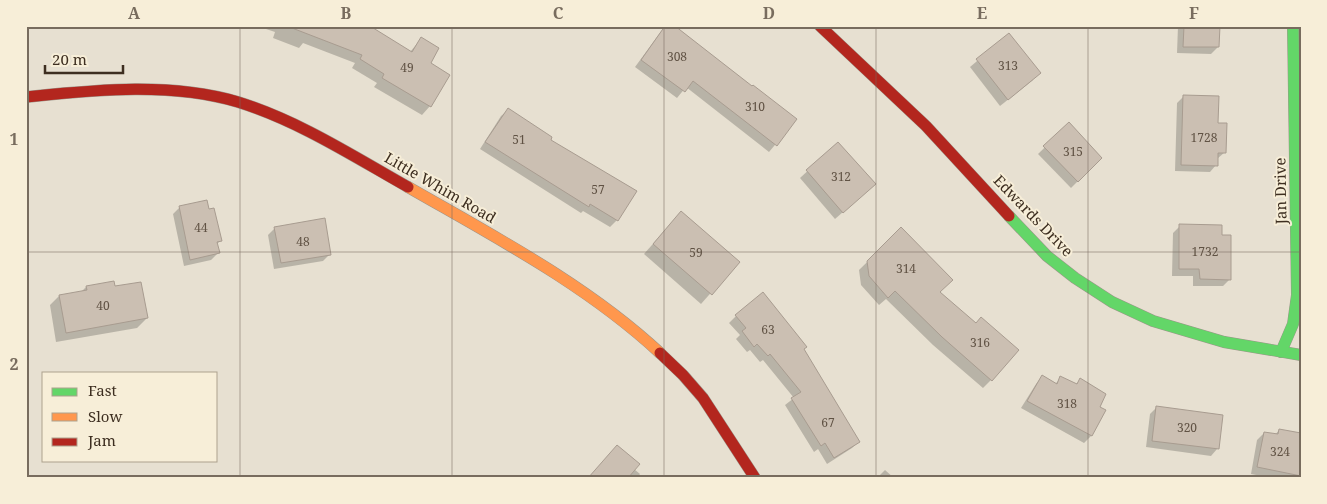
<svg xmlns="http://www.w3.org/2000/svg" width="1327" height="504" font-family="'Noto Serif',serif">
<style>
.shadow{fill:#0003}
.building{fill:#cbbfb2;stroke:#a89c90}
.lines{fill:none;stroke-linecap:round;stroke-linejoin:round}
.fast-casing{stroke:#9c958a;stroke-width:12}
.slow-casing{stroke:#9c958a;stroke-width:12}
.jam-casing{stroke:#9c958a;stroke-width:12}
.fast{stroke:#63d668;stroke-width:11}
.slow{stroke:#ff974d;stroke-width:11}
.jam{stroke:#b3261e;stroke-width:11}
.grid{fill:none;stroke:#786c5e;stroke-width:1;stroke-opacity:0.55}
.labels{text-anchor:middle;stroke-width:4;stroke-linejoin:round;paint-order:stroke}
.number-label{font-size:12px;fill:#605244}
.street-label{font-size:15px;fill:#3d2e20;stroke:#f7eed8}
.neatline{fill:none;stroke:#786c5e;stroke-width:2}
.grid-label{font-size:16px;text-anchor:middle;font-weight:bold;fill:#786c5e}
</style>
<rect width="100%" height="100%" fill="#e7e0d1"/>
<g class="shadow">
<polygon points="264,26 367,26 410,52 421,39 429,63 430,106 422,115 374,87 377,83 352,68 355,63 303,43 299,48 273,38 275,32 263,28"/>
<polygon points="665,26 796,120 769,152 686,87 677,98 635,67"/>
<polygon points="1178,26 1219,26 1218,47 1211,54 1177,53"/>
<polygon points="1009,34 1033,80 1000,106 970,67"/>
<polygon points="1184,96 1217,124 1225,152 1217,159 1216,165 1210,172 1175,171 1177,103"/>
<polygon points="508,110 549,140 617,220 610,227 583,211 581,213 480,149 501,116"/>
<polygon points="1069,124 1101,158 1071,188 1038,154"/>
<polygon points="838,143 867,191 835,219 800,178"/>
<polygon points="180,207 208,210 221,240 217,244 218,253 211,260 184,266 173,214"/>
<polygon points="681,212 738,262 701,304 644,254"/>
<polygon points="1180,226 1221,237 1230,279 1223,286 1193,286 1193,276 1172,276 1173,233"/>
<polygon points="275,228 330,254 323,261 274,269 268,235"/>
<polygon points="901,229 991,380 983,388 933,345 886,299 879,305 861,285 859,270"/>
<polygon points="86,287 114,288 147,318 137,328 56,342 50,305 59,296 81,292"/>
<polygon points="736,316 803,350 859,441 852,448 827,464 818,449 814,452 785,405 794,398 763,360 760,362 750,350 747,352 736,339 740,335 729,323"/>
<polygon points="1042,377 1055,384 1061,378 1075,385 1081,379 1099,408 1104,411 1091,436 1084,443 1021,408 1036,384"/>
<polygon points="1156,408 1222,416 1217,449 1211,456 1146,447 1150,414"/>
<polygon points="1279,430 1301,438 1301,478 1272,478 1251,474 1257,440 1264,433 1275,435"/>
<polygon points="634,469 640,474 637,478 590,478"/>
<polygon points="885,470 894,478 877,478"/>
</g>
<g class="building">
<polygon points="293,26 370,26 412,52 421,37 439,48 431,63 450,75 431,107 382,78 384,74 360,59 362,55 292,28"/>
<polygon points="665,26 675,26 752,86 753,85 797,119 777,146 693,81 685,92 641,60"/>
<polygon points="1184,26 1220,26 1219,47 1183,47"/>
<polygon points="1009,33 1041,73 1008,100 976,59"/>
<polygon points="1183,95 1219,96 1218,123 1227,123 1226,153 1218,153 1218,166 1181,165"/>
<polygon points="508,108 552,137 551,140 637,191 618,221 590,204 589,207 485,142"/>
<polygon points="1069,122 1102,158 1078,182 1043,146"/>
<polygon points="838,142 876,184 843,213 806,170"/>
<polygon points="207,200 209,209 214,208 222,241 217,242 220,253 190,260 179,206"/>
<polygon points="681,211 740,262 712,295 653,244"/>
<polygon points="325,218 331,255 281,263 274,227"/>
<polygon points="1179,224 1222,225 1222,235 1231,235 1231,280 1200,279 1199,269 1179,269"/>
<polygon points="901,227 953,280 940,292 976,323 981,317 1019,350 992,381 942,337 895,291 888,298 869,276 867,261"/>
<polygon points="114,281 115,286 141,282 148,318 66,333 59,295 87,290 86,286"/>
<polygon points="763,292 807,347 804,349 860,442 834,458 825,443 821,446 791,398 801,392 770,354 768,356 757,344 754,347 742,331 746,328 735,315"/>
<polygon points="1042,375 1057,384 1060,376 1077,384 1080,378 1106,394 1100,407 1106,410 1092,436 1027,401"/>
<polygon points="1156,406 1223,415 1219,449 1152,441"/>
<polygon points="1279,429 1301,433 1301,476 1257,467 1264,432 1278,434"/>
<polygon points="617,445 640,464 628,478 588,478"/>
</g>
<g class="lines">
<defs>
<g id="fast">
<polyline points="1009,216 1047,256 1075,278 1112,302 1153,321 1224,342 1301,355"/>
<polyline points="1281,352 1293,324 1297,295 1293,26"/>
</g>
<path id="slow" d="M408 187C495 237 587 285 660 353"/>
<g id="jam">
<polyline points="820,26 926,126 1009,216"/>
<path d="M26 97C96 90 169 82 238 102 299 121 353 156 408 187"/>
<polyline points="660,353 683,375 703,398 755,478"/>
</g>
</defs>
<use href="#fast" class="fast-casing"/>
<use href="#slow" class="slow-casing"/>
<use href="#jam" class="jam-casing"/>
<use href="#fast" class="fast"/>
<use href="#slow" class="slow"/>
<use href="#jam" class="jam"/>
</g>
<path class="grid" d="M240 26V478M452 26V478M664 26V478M876 26V478M1088 26V478M26 252H1301"/>
<g class="labels">
<g class="number-label">
<text x="677" y="61">308</text>
<text x="1008" y="70">313</text>
<text x="407" y="72">49</text>
<text x="755" y="111">310</text>
<text x="1204" y="142">1728</text>
<text x="519" y="144">51</text>
<text x="1073" y="156">315</text>
<text x="841" y="181">312</text>
<text x="598" y="194">57</text>
<text x="201" y="232">44</text>
<text x="303" y="246">48</text>
<text x="1205" y="256">1732</text>
<text x="696" y="257">59</text>
<text x="906" y="273">314</text>
<text x="103" y="310">40</text>
<text x="768" y="334">63</text>
<text x="980" y="347">316</text>
<text x="1067" y="408">318</text>
<text x="828" y="427">67</text>
<text x="1187" y="432">320</text>
<text x="1280" y="456">324</text>
</g>
<g class="street-label">
<text transform="translate(440 188) rotate(30)" y="5">Little Whim Road</text>
<text transform="translate(1281 191) rotate(-91)" y="5">Jan Drive</text>
<text transform="translate(1033 216) rotate(46)" y="5">Edwards Drive</text>
</g>
</g>
<rect width="1327" height="504" fill="none" stroke="#f7eed8" stroke-width="55"/>
<rect x="42" y="372" width="175" height="90" fill="#f7eed8" stroke="#ada18e"/>
<rect x="52" y="388" width="25" height="8" fill="#63d668" stroke="#ada18e"/>
<text x="88" y="396" font-size="15" fill="#3d2e20">Fast</text>
<rect x="52" y="413" width="25" height="8" fill="#ff974d" stroke="#ada18e"/>
<text x="88" y="422" font-size="15" fill="#3d2e20">Slow</text>
<rect x="52" y="438" width="25" height="8" fill="#b3261e" stroke="#ada18e"/>
<text x="88" y="446" font-size="15" fill="#3d2e20">Jam</text>
<path d="M45 65v8h78v-8" fill="none" stroke="#3d2e20" stroke-width="2.5"/>
<text x="52" y="65" font-size="15" fill="#3d2e20" stroke="#f7eed8" stroke-width="4" paint-order="stroke">20 m</text>
<rect x="28" y="28" width="1272" height="448" class="neatline"/>
<g class="grid-label">
<text x="134" y="19">A</text>
<text x="346" y="19">B</text>
<text x="558" y="19">C</text>
<text x="769" y="19">D</text>
<text x="982" y="19">E</text>
<text x="1194" y="19">F</text>
<text x="14" y="145">1</text>
<text x="14" y="370">2</text>
</g>
</svg>
